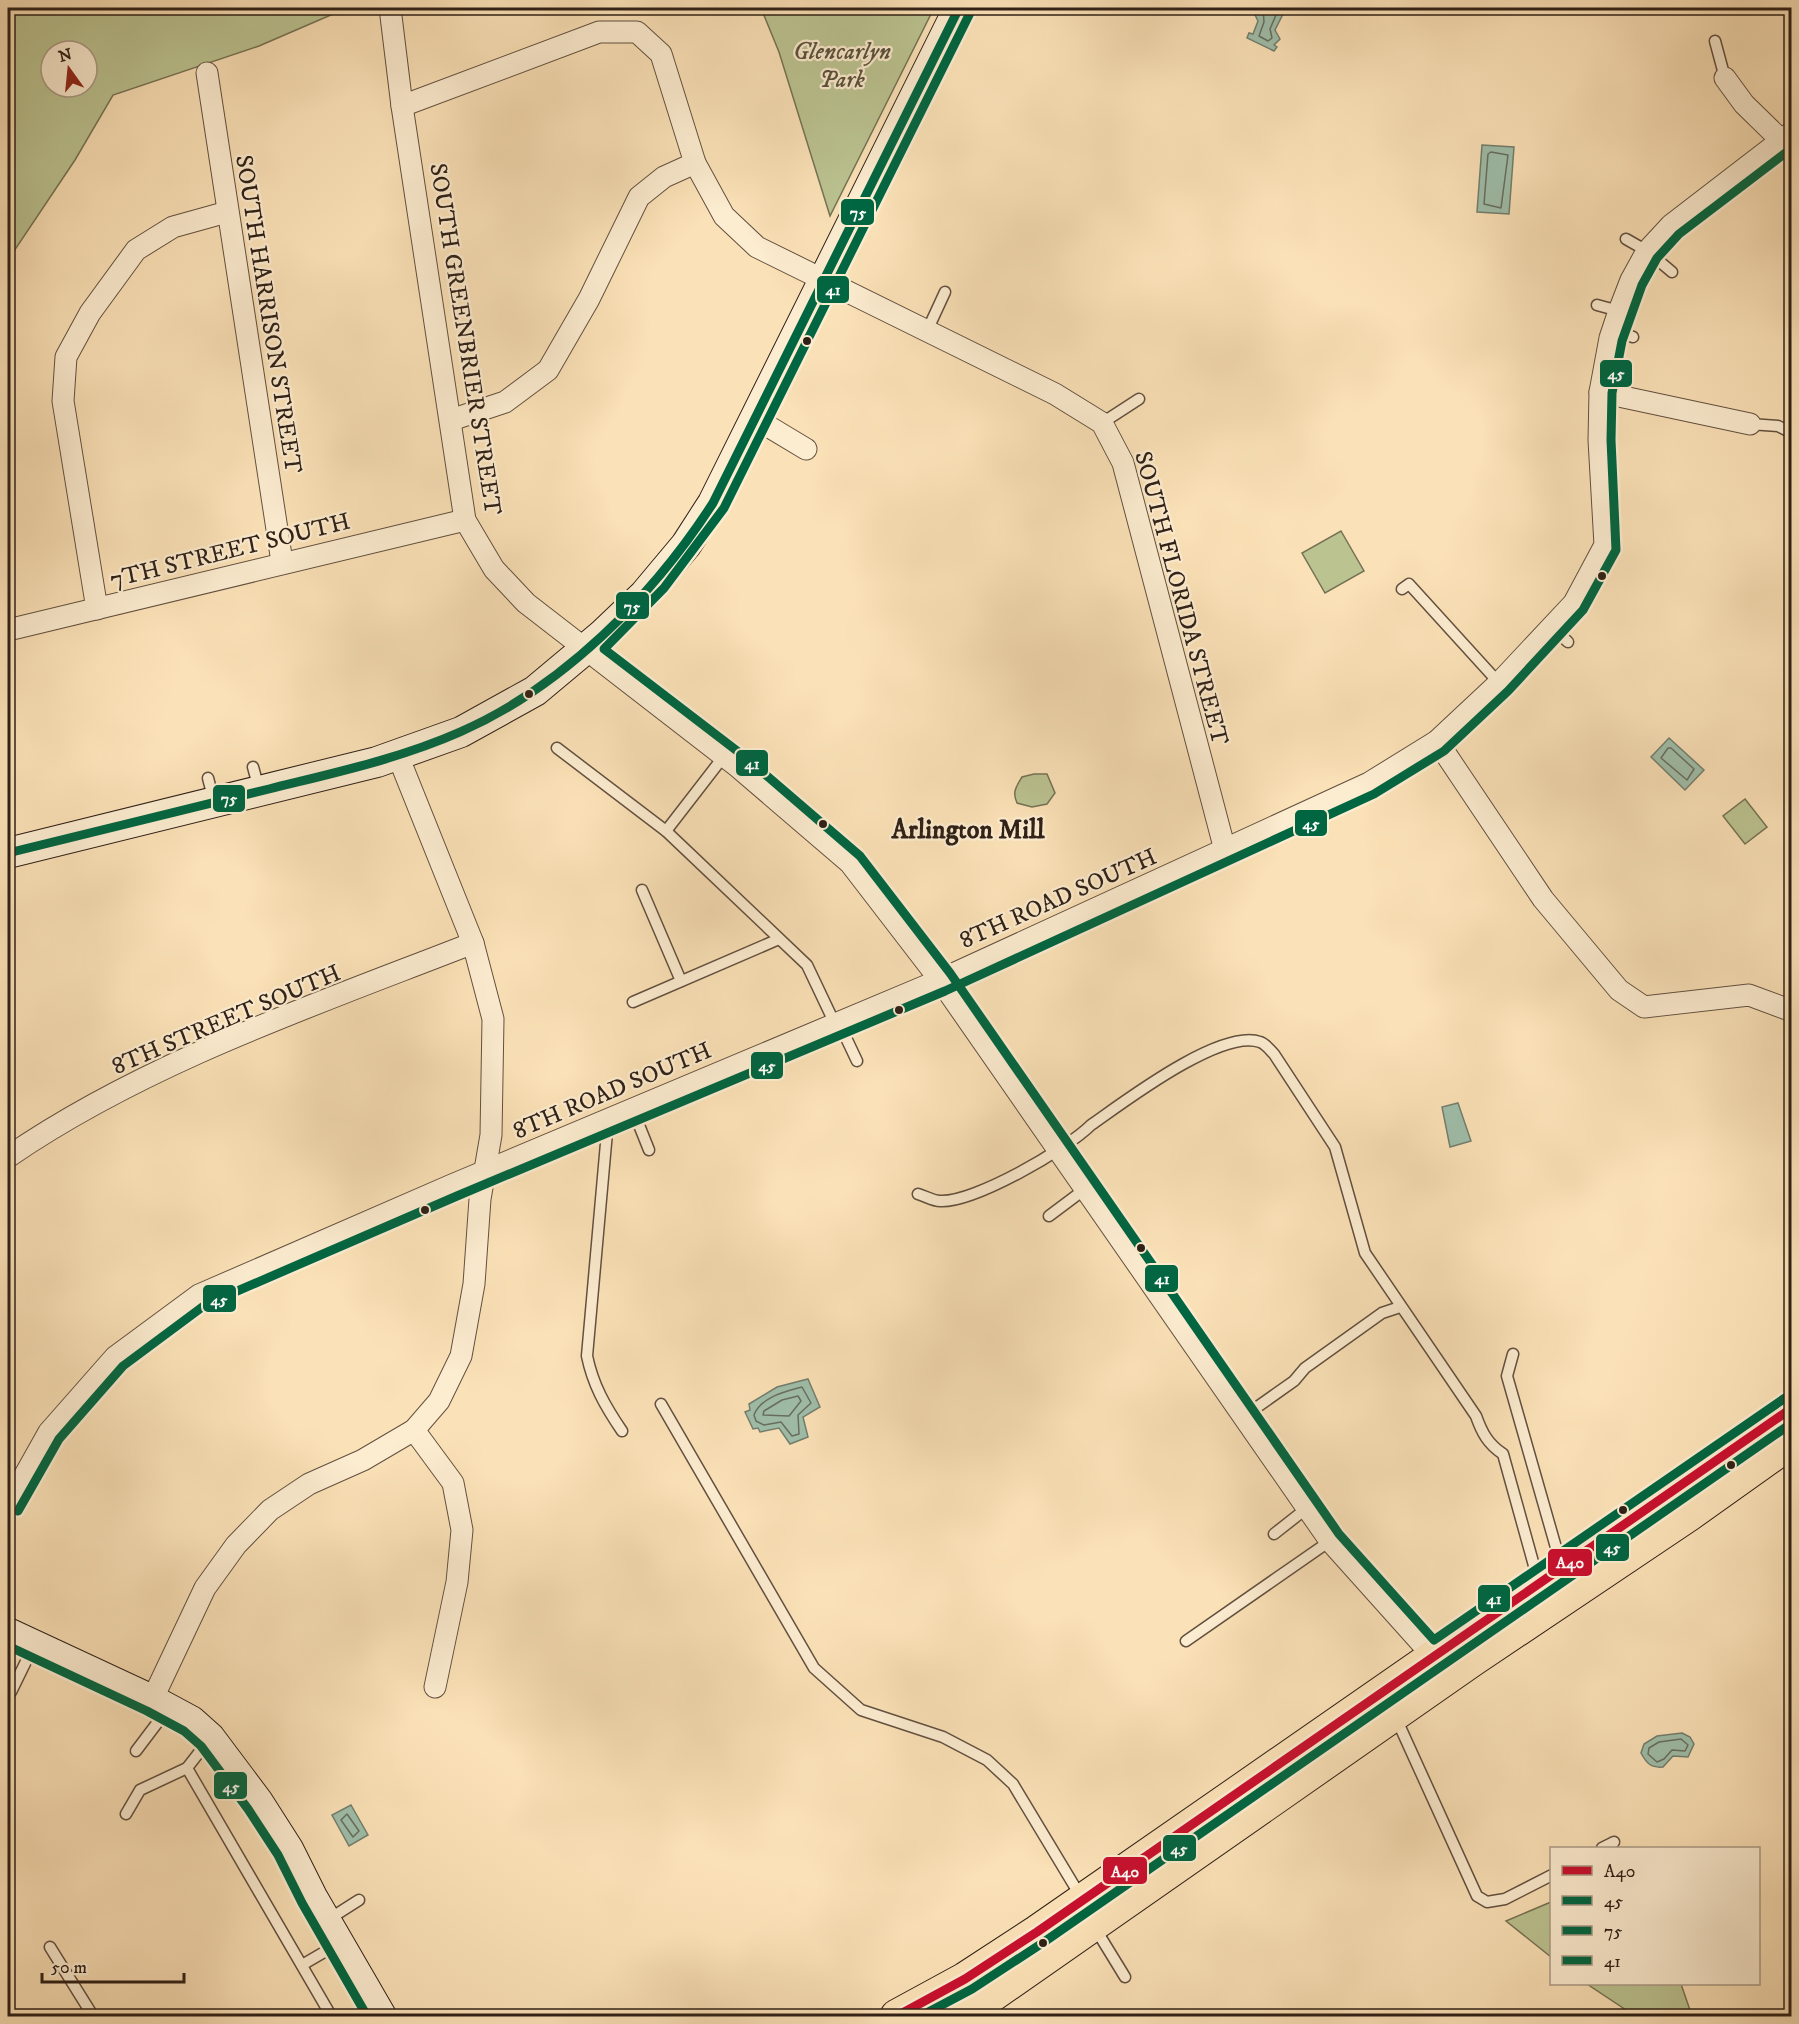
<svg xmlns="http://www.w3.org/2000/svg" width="1799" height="2024" font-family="'IM FELL DW Pica',serif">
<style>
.green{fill:#bbc391;stroke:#757254;stroke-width:1.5;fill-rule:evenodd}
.water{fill:#9fbeaa;stroke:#727f6f;stroke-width:1.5}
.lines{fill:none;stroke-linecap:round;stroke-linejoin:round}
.shore{stroke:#676f60;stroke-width:1.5}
.lane-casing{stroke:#62503f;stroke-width:13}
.street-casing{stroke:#62503f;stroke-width:23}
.secondary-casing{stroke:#2f2017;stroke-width:32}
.primary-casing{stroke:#2f2017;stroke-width:35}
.lane{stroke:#fcecd0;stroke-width:10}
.street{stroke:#fcecd0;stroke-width:21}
.secondary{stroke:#fcecd0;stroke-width:30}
.primary{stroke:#fbe1b7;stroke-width:33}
.bus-1-casing{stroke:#fcecd0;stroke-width:14}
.bus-2-casing{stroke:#fcecd0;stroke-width:14}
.bus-3-casing{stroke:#fcecd0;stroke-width:14}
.bus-4-casing{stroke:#fcecd0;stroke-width:14}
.bus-1{stroke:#c8102e;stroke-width:9}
.bus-2{stroke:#006641;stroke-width:9}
.bus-3{stroke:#006641;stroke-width:9}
.bus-4{stroke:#006641;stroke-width:9}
.bus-dot{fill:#2f2017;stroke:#fcecd0;stroke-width:2}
.labels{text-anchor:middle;stroke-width:4.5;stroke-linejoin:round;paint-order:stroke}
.park-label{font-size:24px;font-style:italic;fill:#59513c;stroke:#fcecd0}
.street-label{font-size:24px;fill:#2f2017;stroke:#fcecd0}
.neighbourhood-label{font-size:26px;font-weight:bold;fill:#2f2017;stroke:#fcecd0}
.line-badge{stroke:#fcecd0;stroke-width:2}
.badge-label{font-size:16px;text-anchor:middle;font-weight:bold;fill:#fff}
</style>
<rect width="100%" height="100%" fill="#fbe1b7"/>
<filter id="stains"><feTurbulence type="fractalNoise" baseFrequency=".00333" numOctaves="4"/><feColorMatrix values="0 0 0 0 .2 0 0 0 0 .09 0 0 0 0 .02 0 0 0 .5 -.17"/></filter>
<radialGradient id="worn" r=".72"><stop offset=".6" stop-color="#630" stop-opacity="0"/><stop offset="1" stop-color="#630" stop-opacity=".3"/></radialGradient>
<g class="green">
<path d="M8 8H347L259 46 113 95 75 160 8 260ZM51 51H87V87H51Z"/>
<polygon points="761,8 934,8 830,216 779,52"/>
<polygon points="1341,531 1364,571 1325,593 1302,553"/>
<path d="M1034 774H1047L1055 793 1047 804 1032 807 1017 803C1012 792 1016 787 1022 777Z"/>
<polygon points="1745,799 1767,827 1745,844 1723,816"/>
<polygon points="1551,1902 1551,1957 1506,1921"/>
<polygon points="1587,1984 1681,1984 1692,2016 1629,2016 1626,2010"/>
</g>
<g class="water">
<polygon points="1259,8 1275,8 1284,12 1275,30 1280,39 1274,45 1277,47 1274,51 1247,38 1249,33 1253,34 1258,21 1254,13"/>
<polygon points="1482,145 1514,147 1509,214 1477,212"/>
<polygon points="1669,738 1704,770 1685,790 1651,757"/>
<polygon points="1458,1103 1471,1141 1450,1147 1442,1107"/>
<polygon points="808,1379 820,1407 803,1417 808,1437 790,1444 779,1428 760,1432 758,1428 753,1429 745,1412 750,1410 749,1404 777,1387"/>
<path d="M1682 1733 1690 1737 1694 1744 1688 1757 1673 1756 1663 1767C1651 1768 1647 1764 1641 1753L1644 1744 1657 1736Z"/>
<polygon points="351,1805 368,1835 349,1846 332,1815"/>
</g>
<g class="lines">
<g class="shore">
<polyline points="1263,8 1264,22 1259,36 1268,41 1272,38 1270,29 1276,15 1274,8"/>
<polygon points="1491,152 1508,155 1501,208 1484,204 1488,154"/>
<polygon points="1668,748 1671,748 1694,769 1687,780 1661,758"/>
<path d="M802 1387 811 1403 798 1415 799 1434 792 1436 781 1422 764 1425 756 1421 754 1415C761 1397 784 1392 802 1387Z"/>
<polygon points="798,1396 801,1401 789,1416 763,1415 764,1411 782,1400"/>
<polygon points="1681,1739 1688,1745 1685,1751 1672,1750 1664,1759 1657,1762 1648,1754 1649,1748 1659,1742"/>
<polygon points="347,1814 359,1831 353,1837 341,1820"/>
</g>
<defs>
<g id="lane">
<polyline points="1715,41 1725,78"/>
<polyline points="1626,239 1647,251 1672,272"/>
<polyline points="1597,305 1619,311"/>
<polyline points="1613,330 1633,337"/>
<polyline points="927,331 945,292"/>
<polyline points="1102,423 1139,399"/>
<polyline points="1750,424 1778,426 1792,433"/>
<polyline points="1402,589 1409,584 1499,683"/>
<polyline points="1552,627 1568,642"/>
<polyline points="557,748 666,831 807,965 835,1024"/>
<polyline points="253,767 259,789"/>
<polyline points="208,778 214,801"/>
<polyline points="666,831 724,756"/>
<polyline points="642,890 681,981"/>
<polyline points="633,1002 779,939"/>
<polyline points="839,1023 857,1061"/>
<polyline points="633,1110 649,1150"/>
<path d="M608 1121 587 1356C593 1385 605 1406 622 1431"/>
<path d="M918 1194C925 1196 933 1201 940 1201 974 1203 1067 1149 1091 1125 1124 1102 1221 1028 1260 1042 1266 1044 1270 1050 1274 1054L1335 1147 1365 1253 1476 1416C1482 1433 1488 1444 1503 1454L1538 1580"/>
<polyline points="1049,1216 1085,1189"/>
<polyline points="1513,1354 1507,1376 1561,1565"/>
<polyline points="661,1404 814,1668 861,1710 943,1737 987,1760 1013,1784 1081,1897"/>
<polyline points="1243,1417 1294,1381 1305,1368 1382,1313 1400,1307"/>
<polyline points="1274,1534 1307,1508"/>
<polyline points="1186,1641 1330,1541"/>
<polyline points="11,1692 34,1645"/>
<polyline points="1396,1718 1477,1896 1487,1902 1505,1899 1552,1875"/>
<polyline points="136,1751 167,1710"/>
<polyline points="187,1768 330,2014 327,2016"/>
<polyline points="126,1814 140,1790 187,1768 208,1741"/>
<polyline points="1602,1848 1614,1842"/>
<polyline points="326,1921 359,1900"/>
<polyline points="1095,1928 1125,1977"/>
<polyline points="50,1947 93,2016"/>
<polyline points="302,1965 338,1944"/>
</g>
<g id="street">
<polyline points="390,8 402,106 465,520 494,569 526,603 738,767 850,863 940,980 1330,1541 1442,1666"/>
<polyline points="207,73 282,562"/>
<polyline points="1725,78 1744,104 1789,148"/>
<polyline points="402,106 599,32 637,32 661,54 695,163 724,216 757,247 1055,394 1102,423 1123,463 1225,850"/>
<polyline points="1600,392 1750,424"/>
<polyline points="756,419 806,449"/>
<polyline points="451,420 505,402 548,370 589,299 639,197 664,177 695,163"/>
<polyline points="97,609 63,401 66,357 90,313 136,250 173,227 227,212"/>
<polyline points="8,630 465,520"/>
<polyline points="1437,741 1543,899 1619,990 1644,1007 1749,995 1792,1011"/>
<path d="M8 1157C146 1062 317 1004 473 943"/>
<polyline points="414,1430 453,1483 462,1530 457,1582 435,1687"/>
<polyline points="8,1505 49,1432 115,1357 199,1295 452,1185 940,980 1369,783 1437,741 1499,683 1574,603 1605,545 1599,440 1600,392 1610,338 1619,311 1631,280 1647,251 1671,225 1792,132"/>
<polyline points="152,1700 205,1588 236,1545 270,1510 309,1484 363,1460 414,1430 439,1401 461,1356 474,1284 480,1199 491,1135 493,1019 473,943 398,756"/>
</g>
<g id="secondary">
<polyline points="8,853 377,762 461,732 535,691 602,635 645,594 686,545 713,503 959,8"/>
<polyline points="8,1633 152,1700 191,1721 210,1738 258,1802 288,1849 312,1897 381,2016"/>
</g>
<g id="primary">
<polyline points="897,2016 965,1979 1037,1932 1792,1408"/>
<polyline points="962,2016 1472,1660 1688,1515 1792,1441"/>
</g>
</defs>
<use href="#lane" class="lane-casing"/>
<use href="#street" class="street-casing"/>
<use href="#secondary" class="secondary-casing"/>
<use href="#primary" class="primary-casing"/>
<use href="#lane" class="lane"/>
<use href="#street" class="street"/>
<use href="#secondary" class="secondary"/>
<use href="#primary" class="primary"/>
<defs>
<polyline id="bus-1" points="897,2016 965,1979 1037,1932 1792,1408"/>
<g id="bus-2">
<polyline points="18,1511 59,1439 123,1366 205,1305 457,1196 945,991 1374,794 1444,751 1508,691 1583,610 1616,550 1611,440 1612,393 1622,341 1642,285 1657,258 1679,234 1792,148"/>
<polyline points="8,1646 147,1711 184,1731 201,1746 248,1809 278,1855 302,1903 367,2016"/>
<polyline points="921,2016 972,1989 1044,1942 1792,1423"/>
</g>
<path id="bus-3" d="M8 853C95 832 182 810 269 789 333 773 399 759 460 732 563 687 653 596 713 503L959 8"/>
<polyline id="bus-4" points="970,13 724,508 664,588 604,649 745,757 860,856 950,973 1339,1534 1434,1640 1785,1398"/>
</defs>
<use href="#bus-1" class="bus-1-casing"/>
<use href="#bus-2" class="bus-2-casing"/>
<use href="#bus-3" class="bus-3-casing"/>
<use href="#bus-4" class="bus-4-casing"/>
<use href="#bus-1" class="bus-1"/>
<use href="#bus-2" class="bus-2"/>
<use href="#bus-3" class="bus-3"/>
<use href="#bus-4" class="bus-4"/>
</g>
<g class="bus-dot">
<circle cx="807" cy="341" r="5"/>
<circle cx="1602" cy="576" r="5"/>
<circle cx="529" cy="694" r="5"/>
<circle cx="823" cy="824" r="5"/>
<circle cx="899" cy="1010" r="5"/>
<circle cx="425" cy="1210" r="5"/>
<circle cx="1141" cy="1248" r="5"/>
<circle cx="1731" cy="1465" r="5"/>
<circle cx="1623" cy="1510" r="5"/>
<circle cx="1043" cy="1943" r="5"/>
</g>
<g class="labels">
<g class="park-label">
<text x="842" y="59">Glencarlyn<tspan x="842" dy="28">Park</tspan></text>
</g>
<g class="street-label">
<text transform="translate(269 314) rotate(81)" y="8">SOUTH HARRISON STREET</text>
<text transform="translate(466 339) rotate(81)" y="8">SOUTH GREENBRIER STREET</text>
<text transform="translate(230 550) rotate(-14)" y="8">7TH STREET SOUTH</text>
<text transform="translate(1182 598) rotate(75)" y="8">SOUTH FLORIDA STREET</text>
<text transform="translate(1058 898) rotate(-24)" y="8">8TH ROAD SOUTH</text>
<text transform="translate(226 1019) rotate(-23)" y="8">8TH STREET SOUTH</text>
<text transform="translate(612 1090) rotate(-23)" y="8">8TH ROAD SOUTH</text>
</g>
<g class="neighbourhood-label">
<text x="968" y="838">Arlington Mill</text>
</g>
</g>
<g class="line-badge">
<rect x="840" y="198" width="35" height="28" rx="6" fill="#006641"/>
<rect x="816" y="275" width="34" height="29" rx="6" fill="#006641"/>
<rect x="1599" y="359" width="34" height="29" rx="6" fill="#006641"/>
<rect x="615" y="591" width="35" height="29" rx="6" fill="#006641"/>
<rect x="735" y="749" width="34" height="28" rx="6" fill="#006641"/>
<rect x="212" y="784" width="34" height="29" rx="6" fill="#006641"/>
<rect x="1294" y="809" width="34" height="28" rx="6" fill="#006641"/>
<rect x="750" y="1051" width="34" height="29" rx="6" fill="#006641"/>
<rect x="1144" y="1264" width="35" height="29" rx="6" fill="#006641"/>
<rect x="202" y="1284" width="35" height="29" rx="6" fill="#006641"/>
<rect x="1595" y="1533" width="35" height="29" rx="6" fill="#006641"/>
<rect x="1547" y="1548" width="46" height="29" rx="6" fill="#c8102e"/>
<rect x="1477" y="1584" width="34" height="29" rx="6" fill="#006641"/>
<rect x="213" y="1771" width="35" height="29" rx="6" fill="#006641"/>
<rect x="1162" y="1834" width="35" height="28" rx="6" fill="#006641"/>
<rect x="1102" y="1856" width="46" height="29" rx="6" fill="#c8102e"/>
</g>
<g class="badge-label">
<text x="858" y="218">75</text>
<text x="833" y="295">41</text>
<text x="1616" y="379">45</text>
<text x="632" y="612">75</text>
<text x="752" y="769">41</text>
<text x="229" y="804">75</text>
<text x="1311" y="829">45</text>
<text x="767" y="1071">45</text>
<text x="1162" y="1284">41</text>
<text x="219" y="1305">45</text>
<text x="1612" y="1553">45</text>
<text x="1570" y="1568">A40</text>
<text x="1494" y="1604">41</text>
<text x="231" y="1792">45</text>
<text x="1179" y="1854">45</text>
<text x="1125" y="1877">A40</text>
</g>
<rect width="1799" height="2024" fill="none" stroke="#fbe1b7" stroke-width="30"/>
<rect x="9" y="9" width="1781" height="2006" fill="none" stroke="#2f2017" stroke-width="3"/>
<rect x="15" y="15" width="1769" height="1994" fill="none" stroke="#2f2017" stroke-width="1.5"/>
<rect x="1550" y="1847" width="210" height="138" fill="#fcecd0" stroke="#aa9a86" stroke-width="1.5"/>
<rect x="1562" y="1866" width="30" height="9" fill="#c8102e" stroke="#aa9a86" stroke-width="1.5"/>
<text x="1604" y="1877" font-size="18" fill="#2f2017">A40</text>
<rect x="1562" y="1896" width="30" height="9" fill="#006641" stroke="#aa9a86" stroke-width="1.5"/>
<text x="1604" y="1907" font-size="18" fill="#2f2017">45</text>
<rect x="1562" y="1926" width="30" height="9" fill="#006641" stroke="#aa9a86" stroke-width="1.5"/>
<text x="1604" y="1937" font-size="18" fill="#2f2017">75</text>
<rect x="1562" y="1956" width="30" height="9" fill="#006641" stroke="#aa9a86" stroke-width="1.5"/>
<text x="1604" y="1967" font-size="18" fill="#2f2017">41</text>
<g transform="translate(69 69) rotate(345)"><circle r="28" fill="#fcecd0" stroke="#aa9a86" stroke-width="1.5"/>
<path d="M0-4.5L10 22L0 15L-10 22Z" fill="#8f2418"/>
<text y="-9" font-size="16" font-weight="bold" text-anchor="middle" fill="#2f2017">N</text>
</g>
<path d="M42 1973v9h142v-9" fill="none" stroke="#2f2017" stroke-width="3"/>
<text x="51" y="1973" font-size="18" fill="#2f2017" stroke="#fcecd0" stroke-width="4.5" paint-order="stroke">50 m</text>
<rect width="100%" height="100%" filter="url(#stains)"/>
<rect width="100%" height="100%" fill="url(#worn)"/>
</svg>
